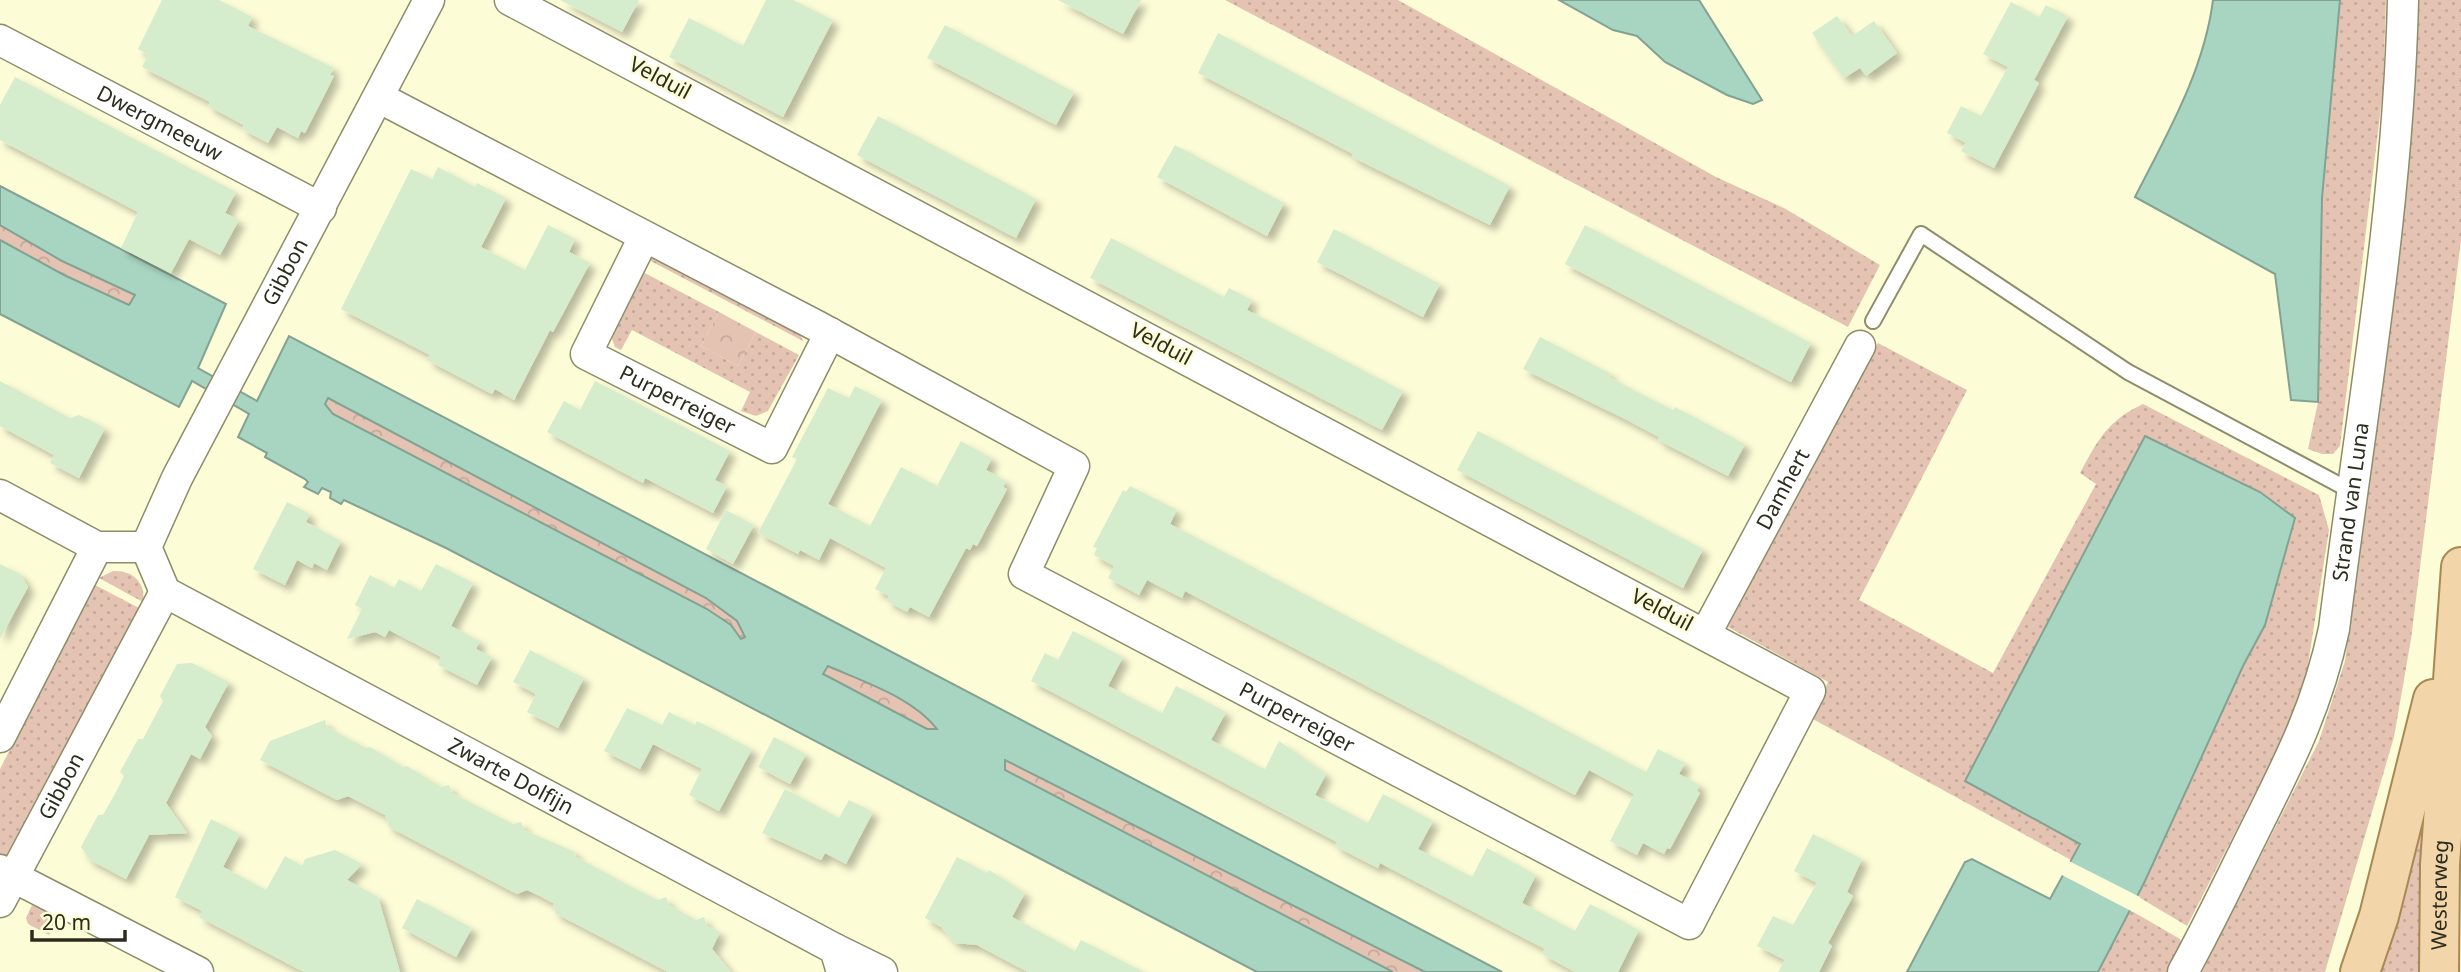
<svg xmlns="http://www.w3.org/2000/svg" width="2461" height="972" font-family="'Noto Sans',sans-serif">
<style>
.grass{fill:url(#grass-dots)}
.forest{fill:url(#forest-crowns)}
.water{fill:#a8d5c2;stroke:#83a291;stroke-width:2;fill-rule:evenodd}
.pier{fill:#fcfcd7}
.building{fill:#d5eccd;filter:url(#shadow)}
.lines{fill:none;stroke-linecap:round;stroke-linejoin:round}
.lane-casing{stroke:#8d8d6b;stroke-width:18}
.street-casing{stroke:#8d8d6b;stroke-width:33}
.primary-casing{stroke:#a88853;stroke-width:42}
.lane{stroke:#fff;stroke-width:14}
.street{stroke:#fff;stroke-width:30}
.primary{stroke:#f2d6a9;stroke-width:38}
.labels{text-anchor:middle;stroke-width:5;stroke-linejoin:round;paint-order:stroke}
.street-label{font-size:21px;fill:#2c2c1e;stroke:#fcfcd7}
</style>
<defs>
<pattern id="grass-dots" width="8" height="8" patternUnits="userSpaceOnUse" patternTransform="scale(1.75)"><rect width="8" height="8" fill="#e4c3b3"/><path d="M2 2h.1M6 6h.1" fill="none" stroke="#c4a89a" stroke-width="1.8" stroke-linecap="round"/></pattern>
<pattern id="forest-crowns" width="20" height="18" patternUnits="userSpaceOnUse" patternTransform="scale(1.75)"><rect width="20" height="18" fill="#e4c3b3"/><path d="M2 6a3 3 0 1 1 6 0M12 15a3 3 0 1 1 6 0" fill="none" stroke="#c4a89a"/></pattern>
<filter id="shadow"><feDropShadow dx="6" dy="6" stdDeviation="3.5" flood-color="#0004"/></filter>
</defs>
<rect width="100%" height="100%" fill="#fcfcd7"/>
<g class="grass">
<polygon points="1225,0 1398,0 1716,177 1784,208 1880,265 1848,327"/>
<polygon points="2340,0 2386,0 2383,90 2340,446 2333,454 2322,454 2308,449 2318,402 2322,198"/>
<polygon points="2412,0 2461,0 2461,240 2411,639 2394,737 2325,972 2202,972 2319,741 2345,661 2398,232"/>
<polygon points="655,254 797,328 803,341 645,258"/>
<polygon points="637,269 719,312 701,346 738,366 756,332 799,355 768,411 756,416 741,411 750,392 632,330 621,350 615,347 608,328"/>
<path d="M1878 343 1967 390 1859 600 1993 673 2096 484 2080 473C2098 440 2107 421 2143 404L2319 495 2329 530 2306 677 2283 739 2187 926 2137 896 2243 666 2265 625 2260 492 2144 437 1965 780 2080 844 2071 860 1811 718 1828 682 1728 627Z"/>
<path d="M113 571C132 570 146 582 143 602L99 578Z"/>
<polygon points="95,585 141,609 7,859 0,856 0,769"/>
<polygon points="2428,789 2423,972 2379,972"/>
<polygon points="32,905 59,915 49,935 28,924 26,918"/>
<polygon points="2130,910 2180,939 2182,944 2167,972 2098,972"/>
</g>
<g class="forest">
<polygon points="0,225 86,273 135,295 130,305 64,275 0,240"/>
<polygon points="719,312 756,332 738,366 701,346"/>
<polygon points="328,398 706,598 737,621 745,637 741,639 731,625 707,609 333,414 324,403"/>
<path d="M828 666C864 682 911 697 937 729H927L829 677 823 674Z"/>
<polygon points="1005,760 1017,764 1425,972 1393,972 1005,770"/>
</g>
<g class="water">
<polygon points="1559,0 1699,0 1762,100 1753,104 1727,95 1665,62 1637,36 1613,30"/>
<path d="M2213 0H2340L2322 198 2318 402 2291 400 2275 274 2135 197C2167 134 2204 71 2213 0Z"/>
<path d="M0 186 226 304 198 368 257 401 289 336 1502 972H1425L1005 760V770L1393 972H1257L446 548 344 500 341 504 330 498 331 492 322 488 318 494 304 487 308 482 305 479 265 457 267 453 238 437 249 414 192 381 179 407 0 314V240L64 275 129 305 135 295 62 261 0 225ZM328 398 706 598 737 621 745 637 741 639 731 625 707 609 333 414 325 404ZM828 666C864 682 912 697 937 729H927L829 677 823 674Z"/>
<polygon points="2145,436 2260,492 2295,518 2265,625 2243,666 2145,881 2098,972 1907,972 1965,862 1972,859 2050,899 2080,844 1965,781"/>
</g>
<polygon class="pier" points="2067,860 2140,897 2133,912 2060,874"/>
<g class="building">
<polygon points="162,0 219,0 252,17 248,26 334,68 330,75 334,76 305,133 301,131 298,138 277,127 268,143 242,129 244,125 208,106 210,102 142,67 148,55 138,49"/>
<polygon points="560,0 639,0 622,32"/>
<polygon points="766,0 793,0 833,20 783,117 669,57 689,18 743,46"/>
<polygon points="1058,0 1141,0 1123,34"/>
<polygon points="2011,2 2039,17 2046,5 2068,16 2034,80 2039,83 1994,168 1961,151 1966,143 1947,133 1961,106 1981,116 2008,67 1983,54"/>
<polygon points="1837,16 1852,36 1874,21 1897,53 1866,76 1860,68 1844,78 1812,33"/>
<polygon points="945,25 1074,92 1056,125 927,58"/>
<polygon points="1218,33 1510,186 1490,225 1352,157 1353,154 1198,73"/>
<polygon points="15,77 236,192 225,213 239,220 220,255 189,239 171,273 121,248 138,212 0,140 0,105"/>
<polygon points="878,116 1036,199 1016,238 857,155"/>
<polygon points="1175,145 1284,203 1267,236 1157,177"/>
<polygon points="438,167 475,187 477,183 506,198 481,247 525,270 548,225 575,239 569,252 590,263 553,332 550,330 514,400 495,389 492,394 427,360 430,355 341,309 411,169 432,179"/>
<polygon points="1585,225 1811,343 1791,382 1565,264"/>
<polygon points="1334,229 1440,284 1423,317 1317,262"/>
<polygon points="1111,238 1224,297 1229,288 1252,300 1247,310 1403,391 1382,430 1090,278"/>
<polygon points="1540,337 1611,374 1609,377 1641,394 1673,410 1675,407 1745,444 1728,476 1658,440 1659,437 1627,420 1523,369"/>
<polygon points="0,381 70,418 79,415 105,428 79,478 50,463 54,455 0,426"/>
<polygon points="595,381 730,451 715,480 727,486 713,513 645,478 643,483 547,432 564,401 580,410"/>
<polygon points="855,386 882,400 828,504 870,526 901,467 937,486 961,441 992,458 986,470 1006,481 1003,487 1007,489 977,546 973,544 970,550 966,548 929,617 910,607 907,612 887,601 889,596 875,589 886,568 830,538 819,560 800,550 798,554 758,533 797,459 792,457 828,388 849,398"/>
<polygon points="1478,431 1703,549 1683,588 1457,470"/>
<polygon points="1130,486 1177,510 1170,524 1646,772 1658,749 1685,763 1679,774 1700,785 1697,791 1700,793 1670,849 1667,848 1664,854 1643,843 1637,855 1610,841 1634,794 1589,770 1575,795 1185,591 1182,598 1147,580 1139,595 1108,578 1114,566 1094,555 1097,548 1093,547 1123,490 1126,492"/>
<polygon points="287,502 310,514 306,522 341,541 327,570 314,563 312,568 297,560 285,585 253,569"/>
<polygon points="726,510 754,525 733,564 706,549"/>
<polygon points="0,564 20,574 28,587 0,639"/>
<polygon points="436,564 473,583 451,626 480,641 476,649 492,657 477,685 438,665 441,657 389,630 385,637 375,632 347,639 362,609 355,605 370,575 394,588 399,579 421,591"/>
<polygon points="1073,631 1123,657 1108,686 1162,713 1176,686 1226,712 1211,740 1252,763 1265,769 1279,741 1326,774 1315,795 1368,823 1383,794 1433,821 1418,849 1472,877 1487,848 1536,875 1522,903 1575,931 1590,904 1639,930 1618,972 1575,972 1542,954 1545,949 1380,863 1378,868 1335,846 1337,842 1031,681 1045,653 1058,660"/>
<polygon points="530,650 584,678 558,728 527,712 536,694 513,682"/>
<polygon points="192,663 229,682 205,727 212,736 200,759 191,754 166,803 187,833 149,835 126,879 90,860 81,847 98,815 103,815 117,790 124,776 120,772 138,739 143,739 163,701 160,696 177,664"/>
<polygon points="627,708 662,725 669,712 695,725 697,721 752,749 719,811 689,795 702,769 653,744 640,769 604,751"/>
<polygon points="325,720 327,727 366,748 370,747 403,767 407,766 441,787 449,785 452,793 513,824 521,822 524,830 575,852 576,857 630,886 658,900 666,897 669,905 696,920 704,917 707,926 720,932 712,949 731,972 668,972 555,913 553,903 540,896 527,890 517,894 389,827 385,815 348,796 337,800 260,760 270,741"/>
<polygon points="774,737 806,754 790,784 758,767"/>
<polygon points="785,789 839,818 849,800 873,812 846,864 825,853 821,860 762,833"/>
<polygon points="211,819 240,834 223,867 266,890 285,856 302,866 305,859 335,850 362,864 347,880 378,897 400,972 304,972 199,917 202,911 175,897"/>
<polygon points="1813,834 1862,859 1847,892 1853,896 1828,943 1832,946 1819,972 1778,972 1785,960 1757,946 1773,916 1793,925 1817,883 1794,871"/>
<polygon points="957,857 987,873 989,870 1025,893 1012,917 1075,951 1081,940 1144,972 1028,972 977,945 955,943 941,927 925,918"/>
<polygon points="417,899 472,928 456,957 402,928"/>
</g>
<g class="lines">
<defs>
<polyline id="lane" points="1873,321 1921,234 2128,372 2351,491"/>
<g id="street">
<path id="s1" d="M0 40 321 208"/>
<path id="s2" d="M380 98 817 326 1074 466 1024 574 1689 924 1810 691 510 0"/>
<path id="s3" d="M644 237 586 354 772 448 830 333"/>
<polyline points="0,495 97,547 146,547"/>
<path id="s4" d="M165 592 835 949 842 972"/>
<path id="s5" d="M165 592 146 547 177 478 429 0"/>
<path id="s6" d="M1706 633 1860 346"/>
<polyline points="0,737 97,547"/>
<polyline points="0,870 198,972"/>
<path id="s7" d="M0 902 165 592"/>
<polyline points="835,949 882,972"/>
<path id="s8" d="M2183 972C2209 925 2232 876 2256 828 2290 760 2318 705 2334 629 2360 421 2398 211 2403 0"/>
</g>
<g id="primary">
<polyline points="2360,972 2379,916 2433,699"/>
<path id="s9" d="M2439 972 2440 864 2461 567"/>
</g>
</defs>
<use href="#lane" class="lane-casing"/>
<use href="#street" class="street-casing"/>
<use href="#primary" class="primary-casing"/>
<use href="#lane" class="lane"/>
<use href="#street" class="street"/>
<use href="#primary" class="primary"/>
</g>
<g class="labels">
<g class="street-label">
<text transform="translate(660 78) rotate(28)" y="7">Velduil</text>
<text dy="7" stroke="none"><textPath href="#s1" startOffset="180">Dwergmeeuw</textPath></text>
<text dy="7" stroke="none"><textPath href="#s5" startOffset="357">Gibbon</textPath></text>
<text transform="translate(1161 344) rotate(28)" y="7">Velduil</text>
<text dy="7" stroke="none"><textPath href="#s3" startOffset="233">Purperreiger</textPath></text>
<text dy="7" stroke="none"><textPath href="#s6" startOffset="163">Damhert</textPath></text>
<text dy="7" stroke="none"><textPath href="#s8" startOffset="504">Strand van Luna</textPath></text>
<text transform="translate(1662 610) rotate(28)" y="7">Velduil</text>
<text dy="7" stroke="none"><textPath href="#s2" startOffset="1213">Purperreiger</textPath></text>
<text dy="7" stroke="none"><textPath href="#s4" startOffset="392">Zwarte Dolfijn</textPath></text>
<text dy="7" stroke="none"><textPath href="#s7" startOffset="131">Gibbon</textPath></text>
<text dy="7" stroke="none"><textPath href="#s9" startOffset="77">Westerweg</textPath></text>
</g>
</g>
<path d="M32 930v10h93v-10" fill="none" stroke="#2c2c1e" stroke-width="3.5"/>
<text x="42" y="930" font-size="21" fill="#2c2c1e" stroke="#fcfcd7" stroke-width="5" paint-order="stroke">20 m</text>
</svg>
